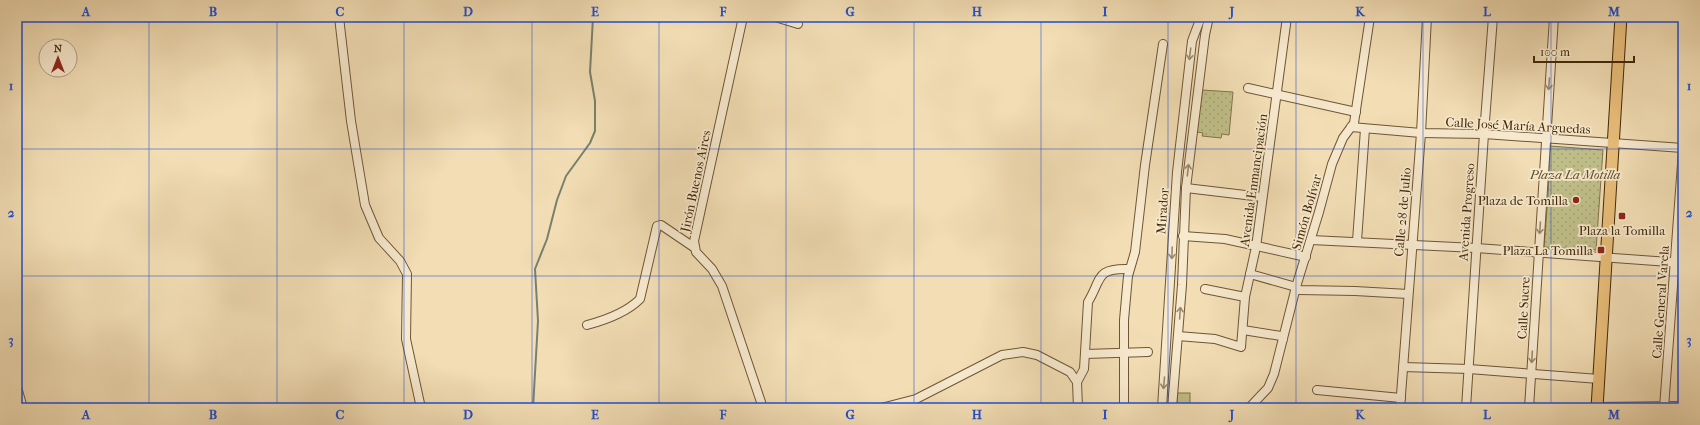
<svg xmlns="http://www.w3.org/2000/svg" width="1700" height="425" font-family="'IM FELL French Canon',serif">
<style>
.grass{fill:url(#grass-dots);stroke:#817449}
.garden{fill:#c0bf89;stroke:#817449}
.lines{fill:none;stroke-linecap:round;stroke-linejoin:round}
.stream{stroke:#77816c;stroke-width:2}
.minor-casing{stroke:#6e5634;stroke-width:10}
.major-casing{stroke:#422909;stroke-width:13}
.minor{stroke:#f7e9ce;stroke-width:8}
.major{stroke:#e9be7a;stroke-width:11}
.oneway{stroke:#9c896c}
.grid{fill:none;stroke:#1d4ed8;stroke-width:1;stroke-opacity:0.55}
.poi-dot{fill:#8f2418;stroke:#f7e9ce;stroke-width:1.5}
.labels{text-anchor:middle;stroke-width:3.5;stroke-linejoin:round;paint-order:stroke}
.street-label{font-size:13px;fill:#422909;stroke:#f7e9ce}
.park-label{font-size:13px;font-style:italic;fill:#624e29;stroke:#f7e9ce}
.poi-label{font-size:13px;fill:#422909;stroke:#f7e9ce;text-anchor:end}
.neatline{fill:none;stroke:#1d4ed8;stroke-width:1.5}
.grid-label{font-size:13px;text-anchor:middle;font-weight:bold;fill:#1d4ed8}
</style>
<defs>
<pattern id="grass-dots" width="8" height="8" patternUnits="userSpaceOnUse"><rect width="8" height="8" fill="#c0bf89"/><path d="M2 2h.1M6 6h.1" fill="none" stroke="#a6a475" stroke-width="1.8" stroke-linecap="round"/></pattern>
</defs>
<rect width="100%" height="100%" fill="#f2ddb4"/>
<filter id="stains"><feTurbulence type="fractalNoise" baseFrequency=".005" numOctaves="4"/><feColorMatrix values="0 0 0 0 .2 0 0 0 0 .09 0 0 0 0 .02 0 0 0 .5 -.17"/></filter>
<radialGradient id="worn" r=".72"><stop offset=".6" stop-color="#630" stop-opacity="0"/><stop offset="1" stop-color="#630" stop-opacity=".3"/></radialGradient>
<g class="grass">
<polygon points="1202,90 1233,92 1229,135 1222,134 1221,138 1202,136 1203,133 1197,132"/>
<polygon points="1550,146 1603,150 1596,250 1544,247 1548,197"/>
</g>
<rect class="garden" x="1177" y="393" width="13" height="15"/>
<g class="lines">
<polyline class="stream" points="533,408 538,321 535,269 547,239 557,200 566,176 590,143 595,131 595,101 590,72 593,17"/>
<defs>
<g id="minor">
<polyline points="339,17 351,121 365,205 379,238 400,261 407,274 406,339 421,408"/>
<polyline points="743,17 694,241 696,252 712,269 722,286 763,408"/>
<polyline points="775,17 798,24"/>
<polyline points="1248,88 1356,112"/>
<polyline points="1351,127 1421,133 1484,134 1683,148"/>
<polyline points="1186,188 1262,197"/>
<polyline points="1183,236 1225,239 1306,257"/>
<polyline points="1311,240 1476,248 1683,263"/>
<polyline points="1357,241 1365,129"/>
<polyline points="1250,274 1296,287 1299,290 1355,291 1408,294"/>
<polyline points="1205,289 1245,297"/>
<path d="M587 325C606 320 626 313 640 299L657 226 661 225 695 248"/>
<polyline points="1243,330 1281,336 1283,339"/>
<polyline points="1178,336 1215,339 1241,347 1245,297 1256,247 1287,17"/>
<polyline points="17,337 17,339"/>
<polyline points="1085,354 1148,352"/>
<polyline points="1403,367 1469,369 1599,379"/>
<path d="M1077 382 1084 369 1088 302C1102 279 1095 268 1129 269"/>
<polyline points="17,387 23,408"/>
<polyline points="1317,390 1401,398"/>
<polyline points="1597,407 1683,406"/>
<polyline points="881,408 916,399 1002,355 1023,352 1037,355 1070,372 1077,382 1078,408"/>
<polyline points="1124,408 1124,320 1128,276 1135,252 1145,165 1163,44"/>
<polyline points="1162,408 1177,172 1192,41 1201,17"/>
<polyline points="1172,408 1182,285 1186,188 1205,35 1209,17"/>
<polyline points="1249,408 1268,388 1274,374 1296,287 1319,212 1332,164 1343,138 1354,123 1370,17"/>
<polyline points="1400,408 1421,133 1427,17"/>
<polyline points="1466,408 1484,134 1493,17"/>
<polyline points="1529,408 1554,17"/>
<polyline points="1664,408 1683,150"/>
</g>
<polyline id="major" points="1597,408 1621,17"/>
</defs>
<use href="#minor" class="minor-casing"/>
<use href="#major" class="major-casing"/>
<use href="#minor" class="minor"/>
<use href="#major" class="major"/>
</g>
<defs><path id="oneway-shaft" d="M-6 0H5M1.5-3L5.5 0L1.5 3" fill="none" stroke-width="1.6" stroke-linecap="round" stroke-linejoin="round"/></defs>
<g class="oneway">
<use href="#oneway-shaft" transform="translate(1190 54) rotate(97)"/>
<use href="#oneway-shaft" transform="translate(1549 84) rotate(94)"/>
<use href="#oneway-shaft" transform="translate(1188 170) rotate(-83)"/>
<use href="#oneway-shaft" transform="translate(1540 228) rotate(94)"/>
<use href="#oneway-shaft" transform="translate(1172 253) rotate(92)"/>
<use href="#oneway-shaft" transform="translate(1180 313) rotate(-86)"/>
<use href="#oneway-shaft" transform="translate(1532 357) rotate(93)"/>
<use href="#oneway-shaft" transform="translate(1164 383) rotate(95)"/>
</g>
<path class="grid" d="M149 17V408M277 17V408M404 17V408M532 17V408M659 17V408M786 17V408M914 17V408M1041 17V408M1168 17V408M1296 17V408M1423 17V408M1551 17V408M17 149H1683M17 276H1683"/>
<g class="poi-dot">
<circle cx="1576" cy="200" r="4"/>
<rect x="1618" y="212" width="8" height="8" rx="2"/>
<rect x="1597" y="246" width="8" height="8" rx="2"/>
</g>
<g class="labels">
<g class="street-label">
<text transform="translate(1518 125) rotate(3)" y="5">Calle José María Arguedas</text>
<text transform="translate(1253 180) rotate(-82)" y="5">Avenida Enmancipación</text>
<text transform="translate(695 181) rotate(-78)" y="5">Jirón Buenos Aires</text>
<text transform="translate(1162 211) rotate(-86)" y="5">Mirador</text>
<text transform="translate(1306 212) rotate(-74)" y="5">Simón Bolívar</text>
<text transform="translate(1402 212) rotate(-85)" y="5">Calle 28 de Julio</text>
<text transform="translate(1466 212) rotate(-86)" y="5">Avenida Progreso</text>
<text transform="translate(1660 302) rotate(-86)" y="5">Calle General Varela</text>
<text transform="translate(1523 308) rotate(-87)" y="5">Calle Sucre</text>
</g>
<g class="park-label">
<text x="1575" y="179">Plaza La Motilla</text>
</g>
<g class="poi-label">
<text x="1568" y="205">Plaza de Tomilla</text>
<text x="1622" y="235" text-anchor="middle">Plaza la Tomilla</text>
<text x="1593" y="255">Plaza La Tomilla</text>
</g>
</g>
<rect width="1700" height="425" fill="none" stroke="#f2ddb4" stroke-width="44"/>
<g transform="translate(58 58)"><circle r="19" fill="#f7e9ce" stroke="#af9c7f"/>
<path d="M0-3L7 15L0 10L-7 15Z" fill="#8f2418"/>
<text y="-6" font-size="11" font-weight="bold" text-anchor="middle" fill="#422909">N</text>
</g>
<path d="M1534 56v6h100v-6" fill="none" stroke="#422909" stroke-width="2"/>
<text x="1540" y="56" font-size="12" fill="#422909" stroke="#f7e9ce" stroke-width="3" paint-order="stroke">100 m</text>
<rect x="22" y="22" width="1656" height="381" class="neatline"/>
<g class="grid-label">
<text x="86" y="16">A</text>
<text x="213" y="16">B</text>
<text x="340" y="16">C</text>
<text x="468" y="16">D</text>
<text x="595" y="16">E</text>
<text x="723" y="16">F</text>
<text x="850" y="16">G</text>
<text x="977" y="16">H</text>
<text x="1105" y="16">I</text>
<text x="1232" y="16">J</text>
<text x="1360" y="16">K</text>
<text x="1487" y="16">L</text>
<text x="1614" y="16">M</text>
<text x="11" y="90">1</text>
<text x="1689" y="90">1</text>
<text x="11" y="217">2</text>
<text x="1689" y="217">2</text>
<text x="11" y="344">3</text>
<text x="1689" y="344">3</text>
<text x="86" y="419">A</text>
<text x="213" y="419">B</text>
<text x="340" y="419">C</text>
<text x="468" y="419">D</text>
<text x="595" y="419">E</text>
<text x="723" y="419">F</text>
<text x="850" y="419">G</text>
<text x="977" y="419">H</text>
<text x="1105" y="419">I</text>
<text x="1232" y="419">J</text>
<text x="1360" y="419">K</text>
<text x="1487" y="419">L</text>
<text x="1614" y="419">M</text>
</g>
<rect width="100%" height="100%" filter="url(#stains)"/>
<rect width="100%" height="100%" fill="url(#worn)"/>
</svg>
